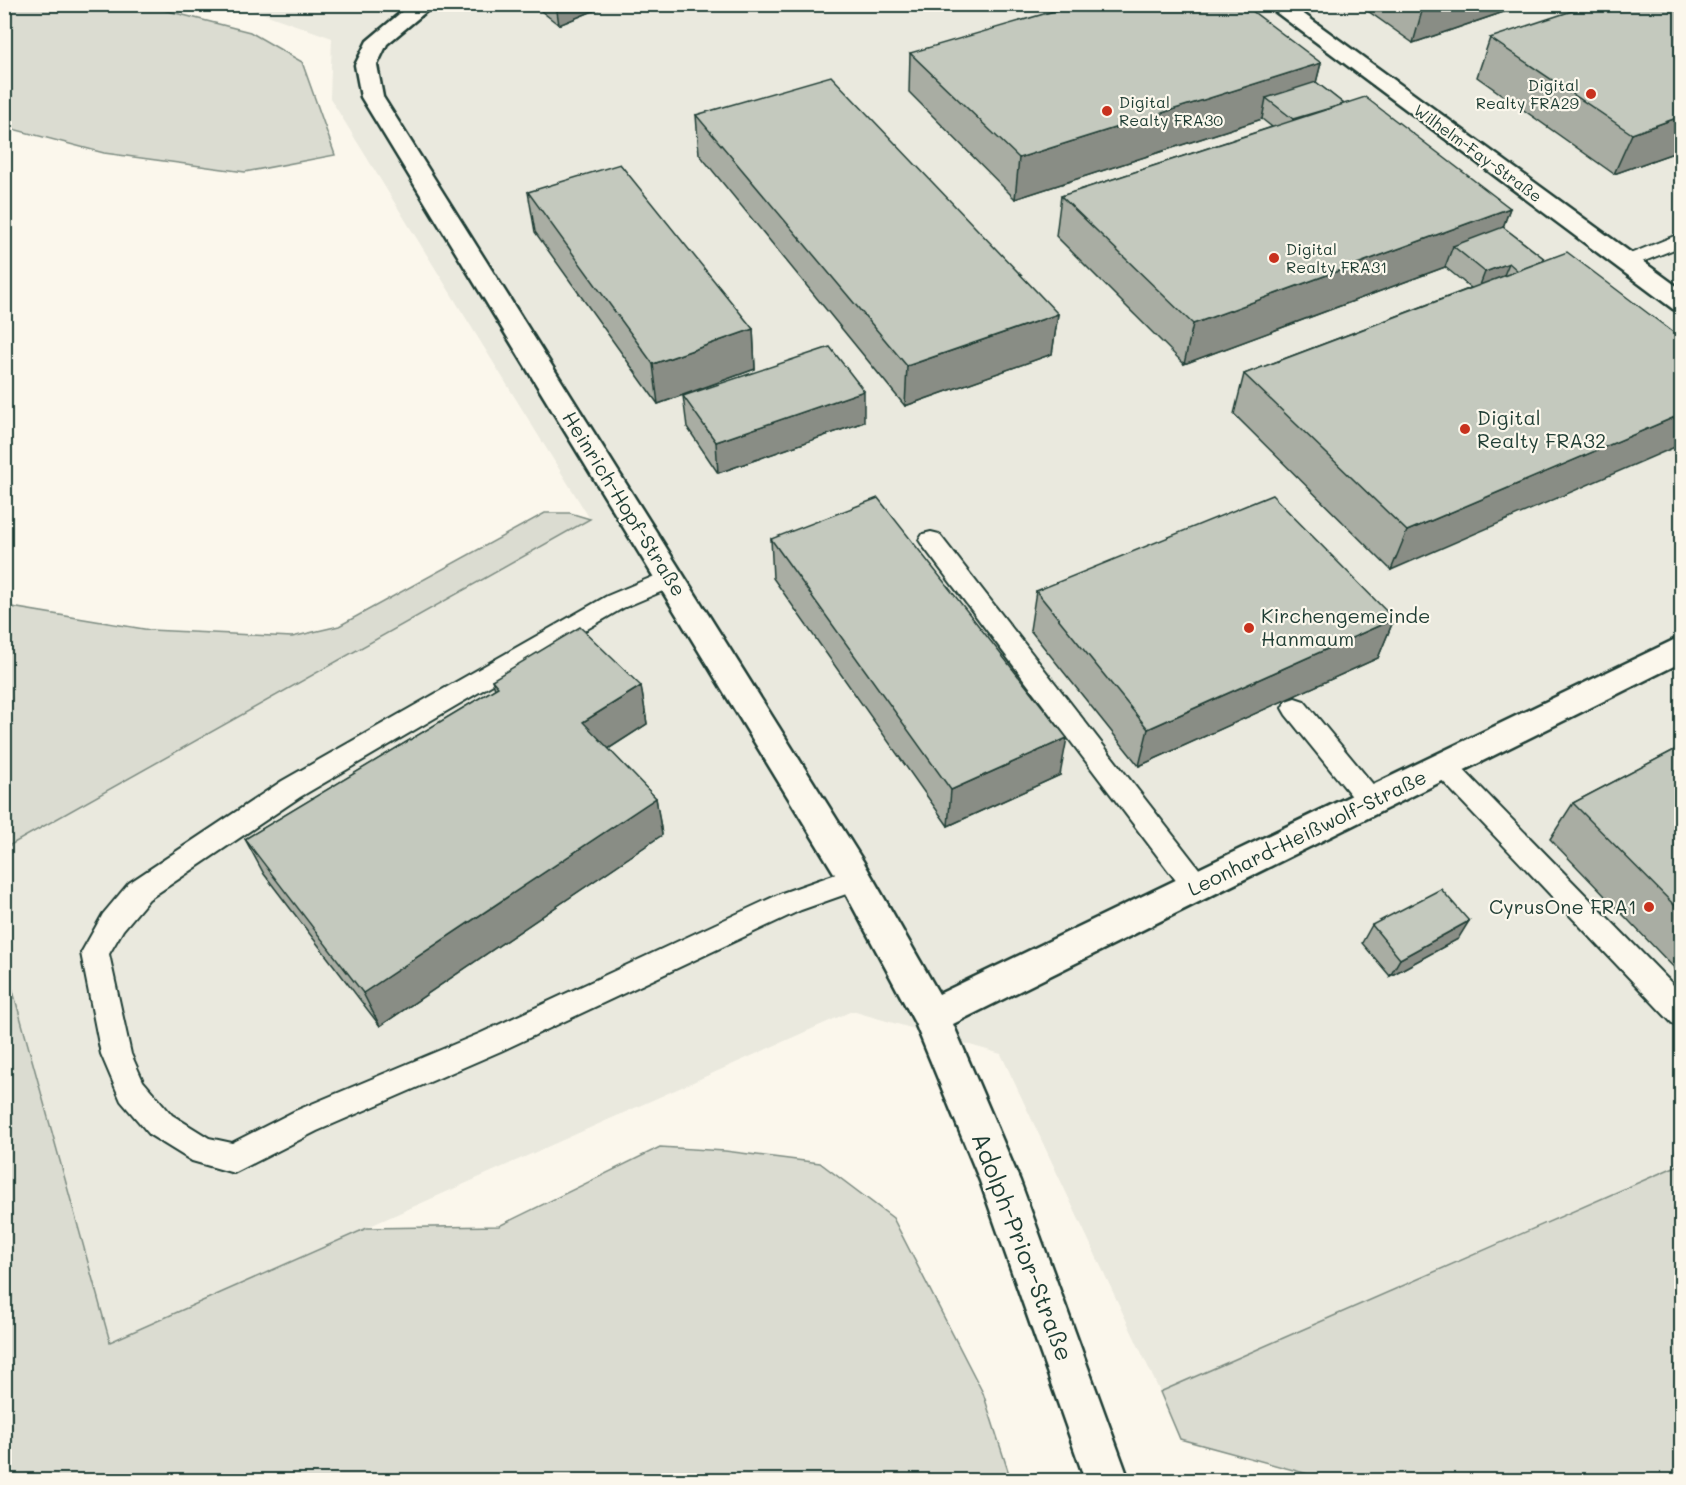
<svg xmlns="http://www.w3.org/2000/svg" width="1686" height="1485" font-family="Mali,sans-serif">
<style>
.built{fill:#eae9de}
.green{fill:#dbdcd1;stroke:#7d8c82;stroke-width:1.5}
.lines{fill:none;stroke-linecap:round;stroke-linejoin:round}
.service-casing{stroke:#1f3d34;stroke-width:4}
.minor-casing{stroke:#1f3d34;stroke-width:5}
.service{fill:#fbf7ec;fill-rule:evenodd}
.minor{fill:#fbf7ec;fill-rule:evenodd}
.wall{fill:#a9ada3;stroke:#1f3d34;stroke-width:1.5}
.shaded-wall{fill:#898d85;stroke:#1f3d34;stroke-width:1.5}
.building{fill:#c4c9be;stroke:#1f3d34;stroke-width:1.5}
.poi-dot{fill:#c8321e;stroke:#fbf7ec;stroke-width:2}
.labels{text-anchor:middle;stroke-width:4.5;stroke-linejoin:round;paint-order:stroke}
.far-poi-label{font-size:16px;fill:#1f3d34;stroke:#fbf7ec;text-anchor:start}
.far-street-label{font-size:16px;fill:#1f3d34;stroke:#fbf7ec}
.poi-label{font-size:20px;fill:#1f3d34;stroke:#fbf7ec;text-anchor:start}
.street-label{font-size:20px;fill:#1f3d34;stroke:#fbf7ec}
.near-street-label{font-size:24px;fill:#1f3d34;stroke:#fbf7ec}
</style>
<rect width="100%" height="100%" fill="#fbf7ec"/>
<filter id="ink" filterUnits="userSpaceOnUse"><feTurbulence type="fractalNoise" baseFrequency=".0167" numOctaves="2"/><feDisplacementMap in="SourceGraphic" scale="12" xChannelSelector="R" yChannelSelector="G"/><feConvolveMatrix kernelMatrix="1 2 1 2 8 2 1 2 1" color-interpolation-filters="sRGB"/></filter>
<g filter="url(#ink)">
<polygon class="built" points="239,5 1681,5 1681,1164 1160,1392 1001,1054 852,1011 110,1342 5,962 4,848 590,519 330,98 332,38"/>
<g class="green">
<polygon points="4,5 144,5 250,32 302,62 335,155 245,172 104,153 5,127"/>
<polygon points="545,513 570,513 590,519 5,848 5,606 150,630 292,637 339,626"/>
<polygon points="5,962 110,1342 367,1228 499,1226 660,1147 725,1151 820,1163 893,1218 983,1393 1011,1480 5,1480"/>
<polygon points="1681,1164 1681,1480 1330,1480 1180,1439 1160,1392"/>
</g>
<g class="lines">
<defs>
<g id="service">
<polygon points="1682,233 1682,246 1627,268 1620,266 1617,262 1620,258"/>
<polygon points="931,532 939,534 1207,879 1211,887 1207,895 1197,899 1187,895 923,546 919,540 923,534"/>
<polygon points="669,570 677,573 681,579 677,585 623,608 300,797 149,899 123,930 109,954 131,1054 143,1081 172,1115 209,1138 232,1143 295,1111 481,1033 782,893 856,867 866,871 870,879 866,887 801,910 501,1051 317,1131 234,1173 192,1161 150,1135 121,1101 101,1054 81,953 103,914 129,883 282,781 607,596"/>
<polygon points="1295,698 1304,701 1381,794 1385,802 1381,810 1372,813 1363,810 1286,715 1282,708 1286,701"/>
<polygon points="1444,756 1453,759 1682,994 1682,1027 1672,1023 1435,773 1431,766 1435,759"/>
</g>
<g id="minor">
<polygon points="411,4 435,4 387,44 377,65 383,97 863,861 939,994 1682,636 1682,662 953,1024 1020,1181 1129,1480 1085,1480 980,1181 915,1023 839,881 361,97 355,65 367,41"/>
<polygon points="1265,4 1290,4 1682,290 1682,311 1673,309"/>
</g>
</defs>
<use href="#service" class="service-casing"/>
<use href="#minor" class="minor-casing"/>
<use href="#service" class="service"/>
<use href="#minor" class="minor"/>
</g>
<g class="wall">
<polygon points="532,4 610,4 559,25"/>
<polygon points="1358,4 1527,4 1413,43"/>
<polygon points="1682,4 1682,150 1614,174 1477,77 1490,38"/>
<polygon points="910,53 1321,63 1316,82 1344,104 1510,208 1503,227 1546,260 1391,570 1234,414 1244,374 1471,288 1445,267 1184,364 1056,236 1061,196 1272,127 1262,119 1015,199 909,92"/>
<polygon points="696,115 1058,314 1052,354 905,406 699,154"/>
<polygon points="528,192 753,329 755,369 658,404 535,232"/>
<polygon points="683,396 864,422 718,473 687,427"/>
<polygon points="771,539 1060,775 948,826 773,578"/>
<polygon points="1036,591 1394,619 1378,658 1139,766 1030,630"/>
<polygon points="492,680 641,686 647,724 608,749 656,798 662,835 380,1026 264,874 245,839 495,689"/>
<polygon points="1682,746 1682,976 1550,839 1573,803"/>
<polygon points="1372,925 1458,939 1390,976 1362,943"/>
</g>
<g class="shaded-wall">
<polygon points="556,4 610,4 559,25"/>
<polygon points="1424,4 1527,4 1413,43"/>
<polygon points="1321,63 1311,103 1266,98 1262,119 1015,199 1019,158"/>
<polygon points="1317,111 1311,132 1288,140 1293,119"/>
<polygon points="1682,116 1682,150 1614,174 1632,134"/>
<polygon points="1510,208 1495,249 1453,246 1445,267 1184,364 1193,324"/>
<polygon points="1509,263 1500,285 1477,293 1485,272"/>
<polygon points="1058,314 1052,354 905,406 907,366"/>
<polygon points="753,329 755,369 658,404 653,364"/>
<polygon points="864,391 864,422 718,473 716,442"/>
<polygon points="1682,414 1682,444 1391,570 1407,531"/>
<polygon points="1394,619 1378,658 1139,766 1148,729"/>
<polygon points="641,686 647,724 591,760 583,722"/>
<polygon points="1067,738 1060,775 948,826 951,790"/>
<polygon points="656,798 662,835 380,1026 363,993"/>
<polygon points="1469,921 1458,939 1390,976 1400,959"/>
</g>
<g class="building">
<polygon points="1078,4 1243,4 1321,63 1019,158 910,53"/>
<polygon points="1593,4 1682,4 1682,116 1632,134 1490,38"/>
<polygon points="831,76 1058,314 907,366 696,115"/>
<polygon points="1316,82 1344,104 1293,119 1266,98"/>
<polygon points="1365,97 1510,208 1193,324 1061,196"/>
<polygon points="620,164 753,329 653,364 528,192"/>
<polygon points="1503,227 1546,260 1518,271 1509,263 1485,272 1453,246"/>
<polygon points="1567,252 1682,339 1682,414 1407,531 1244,374"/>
<polygon points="830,347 864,391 716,442 683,396"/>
<polygon points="1272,495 1394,619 1148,729 1036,591"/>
<polygon points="878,498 1067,738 951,790 771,539"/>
<polygon points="580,627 641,686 583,722 656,798 363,993 245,839 498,687 492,680"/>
<polygon points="1682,746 1682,913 1573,803"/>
<polygon points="1441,889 1469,921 1400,959 1372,925"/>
</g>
</g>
<g class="poi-dot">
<circle cx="1591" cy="94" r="6"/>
<circle cx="1107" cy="111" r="6"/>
<circle cx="1274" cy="258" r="6"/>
<circle cx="1465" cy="429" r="6"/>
<circle cx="1249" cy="628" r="6"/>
<circle cx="1649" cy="907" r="6"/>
</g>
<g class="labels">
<g class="far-poi-label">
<text x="1579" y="91" text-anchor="end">Digital<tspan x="1579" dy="18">Realty FRA29</tspan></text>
<text x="1119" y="108">Digital<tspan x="1119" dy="18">Realty FRA30</tspan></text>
<text x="1286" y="255">Digital<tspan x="1286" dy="18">Realty FRA31</tspan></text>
</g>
<g class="far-street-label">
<text transform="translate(1478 153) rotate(36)" y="6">Wilhelm-Fay-Straße</text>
</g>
<g class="poi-label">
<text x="1477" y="425">Digital<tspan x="1477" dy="23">Realty FRA32</tspan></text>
<text x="1261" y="623">Kirchengemeinde<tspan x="1261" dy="23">Hanmaum</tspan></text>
<text x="1637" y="914" text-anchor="end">CyrusOne FRA1</text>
</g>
<g class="street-label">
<text transform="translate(624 504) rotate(58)" y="7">Heinrich-Hopf-Straße</text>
<text transform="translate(1307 833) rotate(-26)" y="7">Leonhard-Heißwolf-Straße</text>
</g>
<g class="near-street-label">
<text transform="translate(1022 1247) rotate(69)" y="8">Adolph-Prior-Straße</text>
</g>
</g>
<rect width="1686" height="1485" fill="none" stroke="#fbf7ec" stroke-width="24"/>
<rect x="12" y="12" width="1662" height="1461" fill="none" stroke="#1f3d34" stroke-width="2" filter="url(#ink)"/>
</svg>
